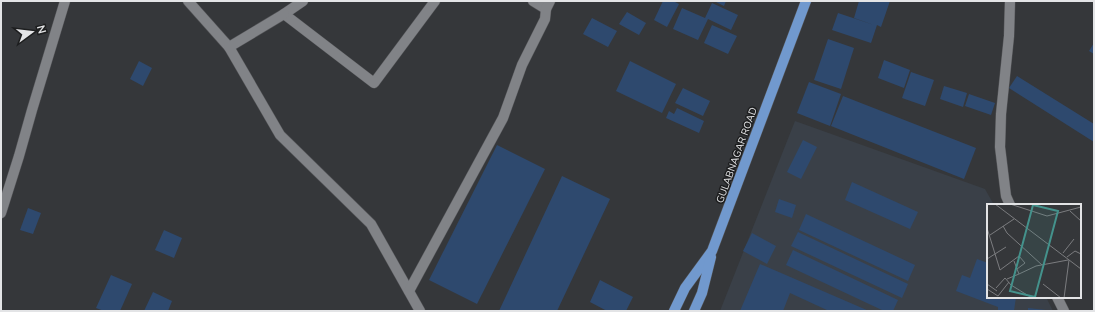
<svg xmlns="http://www.w3.org/2000/svg" width="1095" height="312" font-family="'Nunito Sans',sans-serif">
<style>
.built{fill:#3a4048}
.building{fill:#2e496e}
.lines{fill:none;stroke-linecap:round;stroke-linejoin:round}
.minor-casing{stroke:#545558;stroke-width:11}
.primary-casing{stroke:#545558;stroke-width:11}
.minor{stroke:#818387;stroke-width:10}
.primary{stroke:#7199ce;stroke-width:10}
.labels{text-anchor:middle;stroke-width:3;stroke-linejoin:round;paint-order:stroke}
.street-label{font-size:10px;fill:#e3e4e6;stroke:#1d1e1f}
.inset-road{fill:none;stroke:#7b7c7f;stroke-width:1}
.view{fill:#44928c;fill-opacity:0.15;stroke:#44928c;stroke-width:2}
.inset-edge{fill:none;stroke:#e3e4e6;stroke-width:2}
</style>
<rect width="100%" height="100%" fill="#35373a"/>
<polygon class="built" points="795,121 985,189 994,205 988,205 988,297 1046,297 1053,311 720,311"/>
<g class="building">
<polygon points="663,1 673,1 679,4 667,27 654,20"/>
<polygon points="714,1 726,1 724,6"/>
<polygon points="859,1 890,1 881,27 877,25 871,43 832,30 838,13 874,25 854,18"/>
<polygon points="712,3 738,15 731,30 708,19 698,40 673,29 682,8 705,18"/>
<polygon points="627,12 646,23 639,35 619,24"/>
<polygon points="592,18 617,31 608,47 583,34"/>
<polygon points="712,25 737,36 728,54 704,43"/>
<polygon points="828,39 854,48 841,89 814,80"/>
<polygon points="1094,43 1094,54 1089,51"/>
<polygon points="884,60 910,70 904,88 878,78"/>
<polygon points="139,61 152,68 143,86 130,79"/>
<polygon points="630,61 676,84 662,113 616,91"/>
<polygon points="911,72 934,80 925,106 902,98"/>
<polygon points="1017,76 1094,124 1094,142 1009,88"/>
<polygon points="809,82 841,94 830,126 797,113"/>
<polygon points="944,86 967,93 963,107 940,99"/>
<polygon points="683,88 710,101 703,116 675,103"/>
<polygon points="969,94 995,103 991,115 965,106"/>
<polygon points="843,96 976,148 964,179 831,126"/>
<polygon points="677,108 704,121 699,133 666,118 669,111 674,114"/>
<polygon points="803,140 817,147 801,179 787,172"/>
<polygon points="497,145 545,169 477,304 429,280"/>
<polygon points="562,176 610,199 557,311 499,311"/>
<polygon points="852,182 918,212 910,229 845,200"/>
<polygon points="779,199 796,205 792,218 775,212"/>
<polygon points="28,208 41,213 33,234 20,230"/>
<polygon points="806,214 915,265 908,281 799,230"/>
<polygon points="164,230 182,238 174,258 155,250"/>
<polygon points="798,232 908,284 902,298 791,246"/>
<polygon points="752,233 776,246 767,264 743,251"/>
<polygon points="793,250 898,300 893,311 884,311 786,265"/>
<polygon points="977,259 988,263 988,297 1016,297 1014,311 998,311 998,307 956,291 962,275 970,278"/>
<polygon points="760,264 869,311 829,311 790,293 783,311 740,311"/>
<polygon points="111,275 132,284 120,311 104,311 96,308"/>
<polygon points="600,280 633,297 626,311 607,311 590,302"/>
<polygon points="153,292 172,301 168,311 144,311"/>
<polygon points="1028,308 1046,310 1046,311 1028,311"/>
</g>
<g class="lines">
<defs>
<g id="minor">
<polyline points="188,1 229,47"/>
<polyline points="303,1 284,14 374,83 435,1"/>
<polyline points="533,1 546,9"/>
<polyline points="1010,1 1009,36 1001,114 1000,147 1006,196 1010,205"/>
<polyline points="284,14 229,47 280,135 371,224 420,311"/>
<polyline points="1,213 19,156 32,110 65,1"/>
<polyline points="409,291 503,118 522,65 545,19 546,9 550,1"/>
<polyline points="1057,297 1064,311"/>
</g>
<g id="primary">
<polyline points="674,311 685,288 712,251 806,1"/>
<polyline points="694,311 702,293 711,257"/>
</g>
</defs>
<use href="#minor" class="minor-casing"/>
<use href="#primary" class="primary-casing"/>
<use href="#minor" class="minor"/>
<use href="#primary" class="primary"/>
</g>
<g class="labels">
<g class="street-label">
<text transform="translate(736 155) rotate(-70)" y="4">GULABNAGAR ROAD</text>
</g>
</g>
<g transform="translate(987 204)">
<rect width="94" height="94" fill="#35373a"/>
<path class="inset-road" d="M8 0 94 65M23 0 60 12 94 3M0 3V18M83 7 94 17M16 22 20 29 55 61M0 24 13 66 32 52 38 59 30 65 27 57M3 31 27 15M76 49 87 35M80 53 88 47 94 50M0 55 19 43M30 65 32 70 49 62 81 56M20 75 32 70M0 80 10 87M56 80 74 94M9 84 18 74 24 81 45 94M0 85 11 92 22 78M77 94 82 56"/>
<path class="view" d="M46 1 71 7 48 93 23 87Z"/>
<rect width="94" height="94" class="inset-edge"/>
</g>
<rect width="1095" height="312" fill="none" stroke="#e3e4e6" stroke-width="4"/>
<g transform="translate(32 32) rotate(75)" stroke="#1d1e1f" stroke-width="3" paint-order="stroke">
<path d="M0-3L7 15L0 10L-7 15Z" fill="#e3e4e6"/>
<text y="-6" font-size="11" font-weight="bold" text-anchor="middle" fill="#e3e4e6">N</text>
</g>
</svg>
